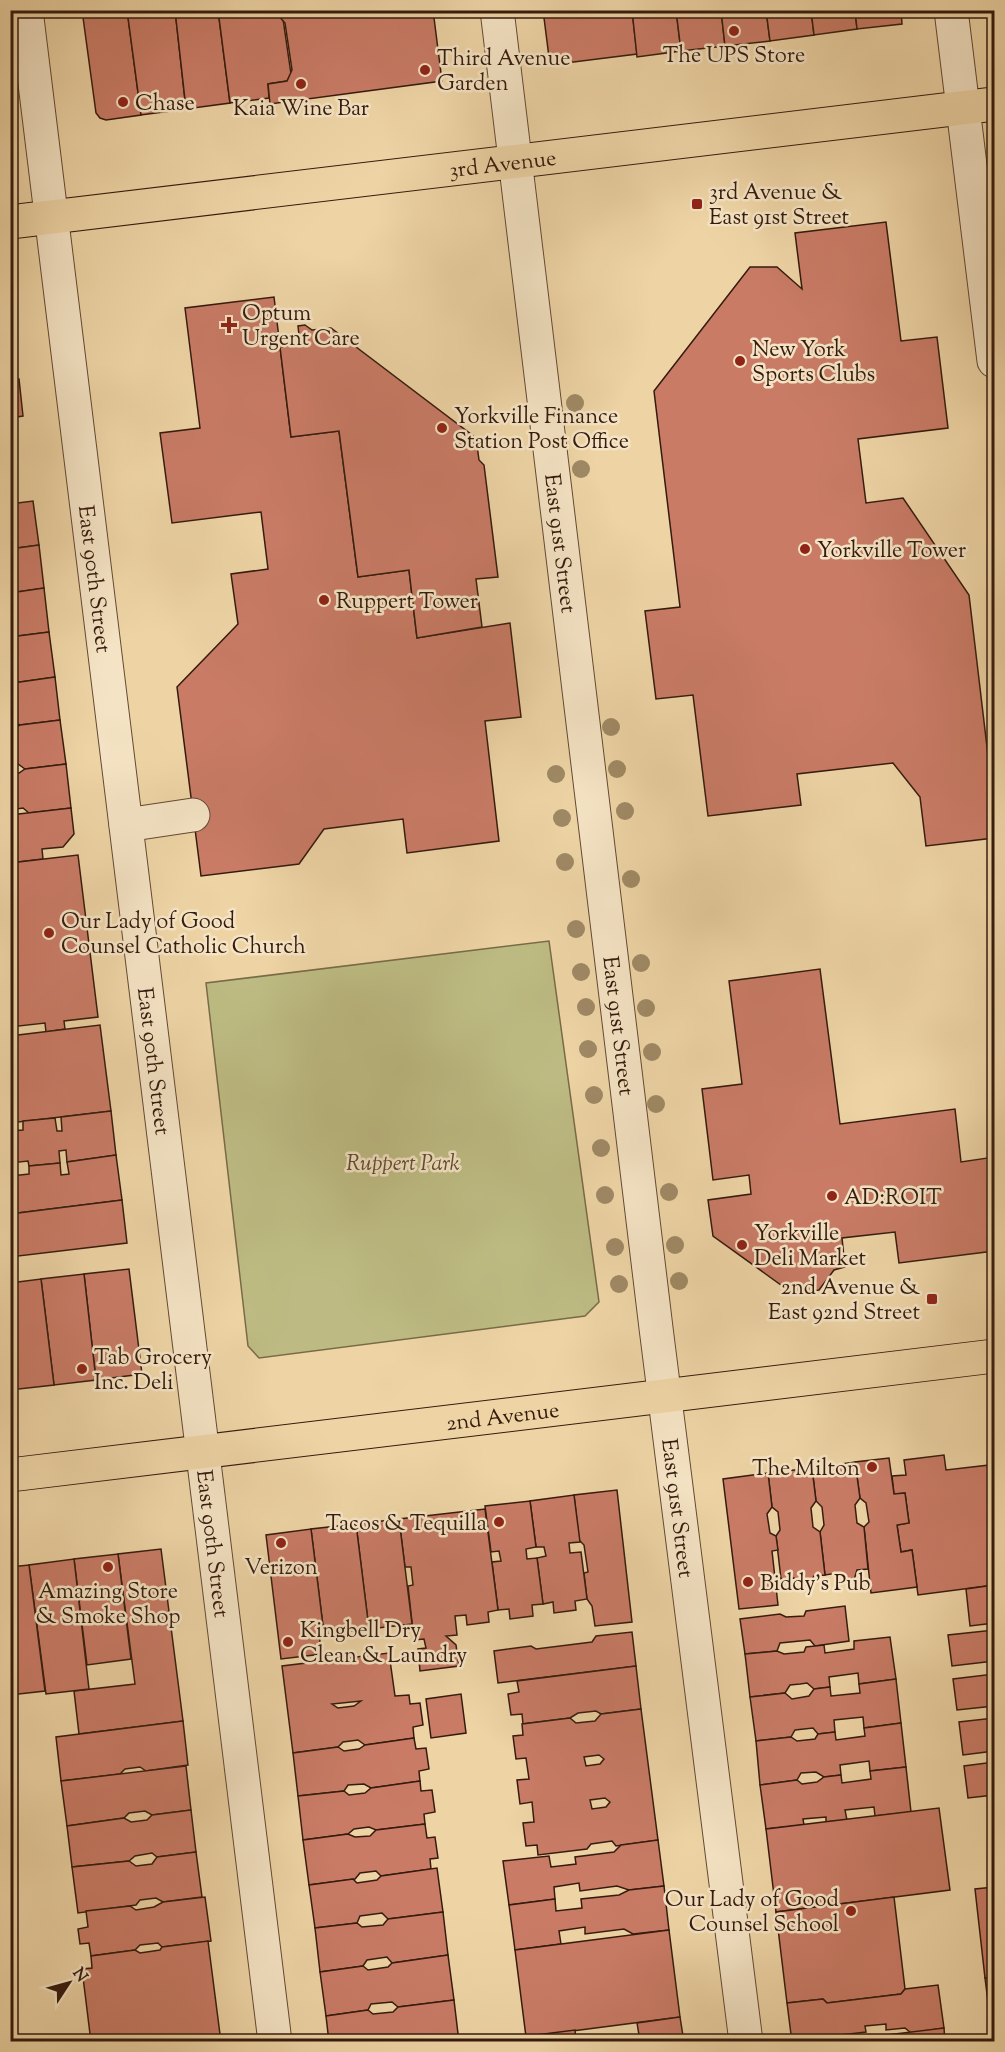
<svg xmlns="http://www.w3.org/2000/svg" width="1005" height="2052" font-family="'Sorts Mill Goudy',serif">
<style>
.green{fill:#bdbb83;stroke:#796b48;stroke-width:1.5}
.building{fill:#c97b66;stroke:#351b0e;stroke-width:1.5;fill-rule:evenodd}
.lines{fill:none;stroke-linecap:round;stroke-linejoin:round}
.minor-casing{stroke:#634934;stroke-width:35}
.major-casing{stroke:#351b0e;stroke-width:35}
.minor{stroke:#f4e3c4;stroke-width:33}
.major{stroke:#eed4a5;stroke-width:33}
.tree{fill:#9f8965}
.poi-dot{fill:#8f2418;stroke:#f4e3c4;stroke-width:2}
.labels{text-anchor:middle;stroke-width:5;stroke-linejoin:round;paint-order:stroke}
.poi-label{font-size:22px;fill:#351b0e;stroke:#f4e3c4;text-anchor:start}
.street-label{font-size:22px;fill:#351b0e;stroke:#f4e3c4}
.park-label{font-size:22px;font-style:italic;fill:#5e4b31;stroke:#f4e3c4}
</style>
<rect width="100%" height="100%" fill="#eed4a5"/>
<filter id="stains"><feTurbulence type="fractalNoise" baseFrequency=".00333" numOctaves="4"/><feColorMatrix values="0 0 0 0 .2 0 0 0 0 .09 0 0 0 0 .02 0 0 0 .5 -.17"/></filter>
<radialGradient id="worn" r=".72"><stop offset=".6" stop-color="#630" stop-opacity="0"/><stop offset="1" stop-color="#630" stop-opacity=".3"/></radialGradient>
<polygon class="green" points="549,941 599,1302 585,1316 259,1358 248,1346 206,983"/>
<g class="building">
<polygon points="82,10 127,10 141,115 106,120 100,118 96,113"/>
<polygon points="127,10 175,10 186,109 141,115"/>
<polygon points="175,10 218,10 230,103 186,109"/>
<polygon points="218,10 269,10 269,15 276,14 283,19 291,74 287,81 268,84 269,98 230,103"/>
<polygon points="269,10 433,10 442,81 270,104 268,84 287,81 292,70 285,23 278,15 269,15"/>
<polygon points="543,10 632,10 637,54 550,65"/>
<polygon points="632,10 676,10 681,51 637,57"/>
<polygon points="676,10 721,10 725,46 681,51"/>
<polygon points="721,10 766,10 770,41 725,46"/>
<polygon points="766,10 811,10 814,35 770,41"/>
<polygon points="811,10 855,10 857,29 814,35"/>
<polygon points="855,10 901,10 902,24 857,29"/>
<polygon points="886,222 901,341 937,337 948,428 858,439 866,503 903,498 969,595 994,806 994,838 926,846 920,797 893,763 797,774 801,805 708,816 693,695 656,699 645,611 680,607 654,391 750,267 777,267 802,289 795,233"/>
<polygon points="274,297 291,437 339,431 358,577 409,570 417,638 510,623 521,717 485,721 499,841 407,853 403,819 324,829 299,864 201,876 177,687 238,624 231,574 268,569 261,512 172,523 160,433 200,428 185,308"/>
<polygon points="305,325 312,330 331,328 476,438 479,460 484,465 498,577 476,579 482,627 417,638 409,570 358,577 339,431 291,437 280,347 300,344 298,326"/>
<polygon points="19,379 23,416 10,418 10,380"/>
<polygon points="33,501 39,545 10,549 10,504"/>
<polygon points="39,545 44,588 10,593 10,549"/>
<polygon points="44,588 49,632 10,637 10,593"/>
<polygon points="49,632 55,677 13,683 10,680 10,637"/>
<polygon points="55,677 60,720 20,725 10,721 10,685 13,683"/>
<polygon points="60,720 66,764 25,769 18,764 10,765 10,730 20,725"/>
<polygon points="66,764 71,808 29,813 23,808 10,810 10,774 19,773 25,769"/>
<polygon points="71,808 74,834 63,847 42,849 43,859 10,863 10,815"/>
<polygon points="78,855 98,1017 64,1021 65,1029 46,1032 45,1023 10,1027 10,863"/>
<polygon points="820,969 840,1124 955,1109 961,1162 994,1157 994,1251 899,1263 895,1232 842,1238 845,1267 834,1270 819,1290 792,1293 713,1236 708,1200 751,1194 749,1175 713,1180 702,1089 742,1084 729,981"/>
<polygon points="100,1025 111,1111 10,1123 10,1036"/>
<polygon points="111,1111 116,1155 67,1162 66,1150 59,1151 60,1163 29,1166 28,1161 10,1163 10,1131 23,1130 23,1121 55,1118 57,1131 62,1131 61,1117"/>
<polygon points="116,1155 122,1200 10,1214 10,1169 11,1176 29,1174 29,1166 60,1163 61,1175 69,1174 67,1162"/>
<polygon points="122,1200 127,1243 10,1257 10,1214"/>
<polygon points="129,1269 142,1374 96,1380 84,1274"/>
<polygon points="84,1274 96,1380 54,1385 41,1279"/>
<polygon points="41,1279 54,1385 10,1390 10,1283"/>
<polygon points="988,1449 994,1449 994,1585 918,1595 912,1550 901,1552 897,1525 909,1523 905,1493 894,1494 892,1476 906,1475 904,1460 944,1455 946,1470 989,1465"/>
<polygon points="889,1458 894,1494 905,1493 909,1523 897,1525 901,1552 912,1550 917,1587 871,1593 864,1527 869,1522 866,1503 860,1498 855,1462"/>
<polygon points="855,1462 860,1498 855,1505 857,1523 864,1527 868,1569 857,1570 854,1580 847,1581 838,1573 825,1575 820,1532 824,1525 822,1507 816,1501 812,1468"/>
<polygon points="812,1468 816,1501 811,1508 813,1527 820,1532 825,1575 814,1576 808,1585 802,1585 794,1578 781,1579 776,1536 780,1530 778,1512 772,1507 768,1473"/>
<polygon points="768,1473 772,1507 767,1514 770,1533 776,1536 778,1550 772,1551 778,1605 739,1609 723,1479"/>
<polygon points="617,1490 632,1622 595,1626 592,1606 587,1599 584,1573 588,1572 584,1545 579,1540 574,1495"/>
<polygon points="574,1495 580,1542 569,1543 570,1553 581,1552 587,1599 575,1601 576,1610 554,1613 553,1602 543,1604 537,1558 546,1556 544,1547 536,1547 530,1501"/>
<polygon points="530,1501 536,1547 526,1549 527,1559 537,1558 543,1604 532,1605 533,1616 510,1619 509,1609 498,1610 492,1562 501,1561 499,1551 491,1552 485,1506"/>
<polygon points="485,1509 498,1610 488,1612 489,1622 467,1625 466,1615 455,1616 457,1635 446,1636 456,1645 459,1666 420,1671 418,1649 426,1648 424,1639 414,1640 408,1586 413,1585 411,1567 405,1567 399,1519"/>
<polygon points="399,1519 412,1624 369,1629 356,1524"/>
<polygon points="356,1524 369,1629 324,1634 311,1529"/>
<polygon points="311,1529 324,1634 319,1635 322,1654 281,1659 266,1535"/>
<polygon points="161,1549 183,1721 79,1734 74,1691 135,1684 118,1554"/>
<polygon points="118,1554 131,1659 87,1665 74,1559"/>
<polygon points="74,1559 89,1689 46,1694 29,1565"/>
<polygon points="29,1565 45,1691 10,1695 10,1567"/>
<polygon points="994,1585 994,1623 970,1626 966,1589"/>
<polygon points="845,1606 849,1641 815,1646 810,1640 780,1643 777,1651 745,1654 740,1619 780,1614 786,1617 804,1616 806,1611"/>
<polygon points="994,1630 994,1661 952,1666 948,1635"/>
<polygon points="632,1632 636,1666 498,1683 494,1651 531,1646 536,1649 592,1642 596,1636"/>
<polygon points="890,1637 896,1679 859,1684 858,1673 829,1677 830,1687 814,1689 807,1683 800,1684 790,1685 785,1693 750,1697 745,1654 777,1651 784,1654 804,1652 806,1647 824,1645 825,1653 854,1649 854,1641"/>
<path d="M389 1653 395 1696 409 1695 410 1704 420 1703 423 1725 413 1727 414 1738 365 1745 358 1740 343 1742 338 1747 293 1753 282 1666ZM361 1701 354 1706 338 1708 332 1704Z"/>
<polygon points="636,1666 641,1709 601,1714 596,1711 578,1713 570,1718 523,1724 522,1714 511,1715 508,1694 519,1692 517,1681"/>
<polygon points="994,1674 994,1706 957,1710 953,1679"/>
<polygon points="896,1679 901,1723 864,1728 863,1717 834,1720 835,1732 818,1734 813,1728 795,1730 791,1737 756,1741 750,1697 785,1693 792,1699 809,1696 814,1689 830,1687 831,1696 860,1693 859,1684"/>
<polygon points="461,1694 466,1733 431,1738 426,1699"/>
<path d="M641 1709 658 1840 616 1846 612 1841 591 1844 587 1849 538 1855 537 1845 526 1846 523 1823 534 1822 532 1802 520 1804 517 1780 529 1779 526 1758 516 1759 513 1736 523 1735 522 1724 570 1718 576 1723 595 1721 601 1714ZM599 1755 604 1759 600 1764 586 1766 584 1757ZM605 1798 610 1802 606 1807 592 1809 590 1800Z"/>
<polygon points="994,1718 994,1751 963,1755 959,1722"/>
<polygon points="183,1721 188,1765 146,1771 140,1767 125,1769 120,1774 61,1781 56,1737"/>
<polygon points="901,1723 906,1767 870,1771 869,1761 840,1765 841,1775 824,1777 816,1772 801,1773 797,1780 760,1785 756,1741 791,1737 797,1741 815,1739 818,1734 835,1732 836,1740 865,1736 864,1728"/>
<polygon points="414,1738 416,1749 426,1748 429,1769 419,1771 420,1781 371,1788 364,1784 348,1785 344,1791 298,1796 293,1753 338,1747 344,1751 359,1749 365,1745"/>
<polygon points="994,1762 994,1795 968,1798 964,1766"/>
<polygon points="186,1766 191,1810 152,1815 145,1811 129,1813 124,1818 67,1826 61,1781"/>
<polygon points="906,1767 911,1812 875,1816 874,1807 845,1810 847,1820 826,1822 826,1817 803,1819 804,1825 766,1829 760,1785 797,1780 802,1784 817,1782 824,1777 841,1775 842,1783 871,1779 870,1771"/>
<polygon points="420,1781 421,1791 432,1790 435,1812 424,1814 425,1824 376,1830 369,1827 354,1829 348,1834 303,1840 298,1796 344,1791 349,1795 365,1793 371,1788"/>
<polygon points="939,1808 950,1890 776,1912 766,1829"/>
<polygon points="191,1810 196,1852 157,1857 152,1853 135,1856 129,1861 72,1867 67,1826 124,1818 131,1822 147,1820 152,1815"/>
<polygon points="425,1824 427,1838 435,1837 438,1858 430,1859 431,1869 381,1876 376,1871 360,1873 355,1879 309,1885 303,1840 348,1834 355,1837 370,1836 376,1830"/>
<polygon points="658,1840 664,1886 629,1890 617,1886 580,1891 579,1883 554,1887 555,1899 509,1905 503,1861 549,1856 551,1867 576,1864 575,1857 614,1852 621,1845"/>
<polygon points="196,1852 202,1897 163,1902 156,1898 140,1900 136,1905 78,1913 72,1867 129,1861 136,1866 152,1864 157,1857"/>
<polygon points="437,1868 443,1912 388,1919 382,1913 360,1916 357,1923 315,1928 309,1885 353,1879 357,1883 377,1880 381,1876"/>
<polygon points="664,1886 669,1930 633,1934 624,1929 585,1934 585,1927 559,1931 561,1944 515,1950 509,1905 555,1899 556,1911 582,1908 581,1899 619,1895 629,1890"/>
<polygon points="994,1887 994,1977 985,1978 975,1889"/>
<polygon points="205,1897 211,1941 162,1947 158,1943 140,1945 135,1950 91,1956 89,1943 80,1944 78,1929 88,1927 86,1911 130,1906 136,1910 154,1907 163,1902"/>
<polygon points="894,1897 905,1989 901,1994 827,2003 823,1999 787,2003 776,1912"/>
<polygon points="443,1912 448,1955 392,1963 387,1957 367,1960 363,1966 320,1972 315,1928 357,1923 362,1927 383,1925 388,1919"/>
<polygon points="669,1930 680,2017 526,2037 515,1950"/>
<polygon points="208,1941 221,2042 91,2042 82,1969 92,1968 91,1956 135,1950 140,1953 160,1950 162,1947"/>
<polygon points="448,1955 454,2000 398,2007 392,2002 371,2004 368,2010 326,2016 320,1972 363,1966 368,1970 388,1967 392,1963"/>
<polygon points="994,1977 994,2042 993,2042 985,1978"/>
<polygon points="938,1985 944,2028 911,2033 905,2028 886,2030 886,2024 865,2026 866,2032 832,2036 829,2042 792,2042 787,2003 823,1999 827,2003 901,1994 905,1989"/>
<polygon points="454,2000 459,2042 329,2042 326,2016 368,2010 373,2014 393,2012 398,2007"/>
<polygon points="680,2017 684,2042 637,2042 639,2035 637,2023"/>
<polygon points="944,2028 945,2042 870,2042 870,2037"/>
<polygon points="575,2030 576,2042 529,2042 528,2036"/>
</g>
<g class="lines">
<defs>
<g id="minor">
<path id="s1" d="M26 10 275 2042"/>
<path id="s2" d="M497 10 656 1328 746 2042"/>
<polyline points="951,10 994,361"/>
<polyline points="126,825 193,815"/>
</g>
<g id="major">
<path id="s3" d="M10 222 994 104"/>
<path id="s4" d="M10 1475 994 1356"/>
</g>
</defs>
<use href="#minor" class="minor-casing"/>
<use href="#major" class="major-casing"/>
<use href="#minor" class="minor"/>
<use href="#major" class="major"/>
</g>
<g class="tree">
<circle cx="575" cy="403" r="9"/>
<circle cx="581" cy="469" r="9"/>
<circle cx="611" cy="727" r="9"/>
<circle cx="617" cy="769" r="9"/>
<circle cx="556" cy="774" r="9"/>
<circle cx="625" cy="811" r="9"/>
<circle cx="562" cy="818" r="9"/>
<circle cx="565" cy="862" r="9"/>
<circle cx="631" cy="879" r="9"/>
<circle cx="576" cy="929" r="9"/>
<circle cx="641" cy="963" r="9"/>
<circle cx="581" cy="972" r="9"/>
<circle cx="586" cy="1007" r="9"/>
<circle cx="646" cy="1008" r="9"/>
<circle cx="588" cy="1049" r="9"/>
<circle cx="652" cy="1052" r="9"/>
<circle cx="594" cy="1095" r="9"/>
<circle cx="656" cy="1104" r="9"/>
<circle cx="601" cy="1148" r="9"/>
<circle cx="669" cy="1192" r="9"/>
<circle cx="605" cy="1195" r="9"/>
<circle cx="675" cy="1245" r="9"/>
<circle cx="615" cy="1247" r="9"/>
<circle cx="679" cy="1281" r="9"/>
<circle cx="619" cy="1284" r="9"/>
</g>
<g class="poi-dot">
<circle cx="734" cy="31" r="6"/>
<circle cx="425" cy="70" r="6"/>
<circle cx="301" cy="84" r="6"/>
<circle cx="123" cy="102" r="6"/>
<rect x="691" y="198" width="12" height="12" rx="3"/>
<path d="M226 316h6v6h6v6h-6v6h-6v-6h-6v-6h6z"/>
<circle cx="740" cy="361" r="6"/>
<circle cx="442" cy="428" r="6"/>
<circle cx="805" cy="549" r="6"/>
<circle cx="324" cy="600" r="6"/>
<circle cx="49" cy="933" r="6"/>
<circle cx="832" cy="1196" r="6"/>
<circle cx="742" cy="1245" r="6"/>
<rect x="926" y="1293" width="12" height="12" rx="3"/>
<circle cx="82" cy="1369" r="6"/>
<circle cx="872" cy="1467" r="6"/>
<circle cx="499" cy="1522" r="6"/>
<circle cx="281" cy="1543" r="6"/>
<circle cx="108" cy="1567" r="6"/>
<circle cx="748" cy="1582" r="6"/>
<circle cx="288" cy="1642" r="6"/>
<circle cx="851" cy="1911" r="6"/>
</g>
<g class="labels">
<g class="poi-label">
<text x="734" y="62" text-anchor="middle">The UPS Store</text>
<text x="437" y="65">Third Avenue<tspan x="437" dy="25">Garden</tspan></text>
<text x="135" y="110">Chase</text>
<text x="301" y="115" text-anchor="middle">Kaia Wine Bar</text>
<text x="709" y="199">3rd Avenue &amp;<tspan x="709" dy="25">East 91st Street</tspan></text>
<text x="242" y="320">Optum<tspan x="242" dy="25">Urgent Care</tspan></text>
<text x="752" y="356">New York<tspan x="752" dy="25">Sports Clubs</tspan></text>
<text x="454" y="423">Yorkville Finance<tspan x="454" dy="25">Station Post Office</tspan></text>
<text x="817" y="557">Yorkville Tower</text>
<text x="336" y="608">Ruppert Tower</text>
<text x="61" y="928">Our Lady of Good<tspan x="61" dy="25">Counsel Catholic Church</tspan></text>
<text x="844" y="1204">AD:ROIT</text>
<text x="754" y="1240">Yorkville<tspan x="754" dy="25">Deli Market</tspan></text>
<text x="920" y="1294" text-anchor="end">2nd Avenue &amp;<tspan x="920" dy="25">East 92nd Street</tspan></text>
<text x="94" y="1364">Tab Grocery<tspan x="94" dy="25">Inc. Deli</tspan></text>
<text x="860" y="1475" text-anchor="end">The Milton</text>
<text x="487" y="1530" text-anchor="end">Tacos &amp; Tequilla</text>
<text x="281" y="1574" text-anchor="middle">Verizon</text>
<text x="760" y="1590">Biddy's Pub</text>
<text x="108" y="1598" text-anchor="middle">Amazing Store<tspan x="108" dy="25">&amp; Smoke Shop</tspan></text>
<text x="300" y="1637">Kingbell Dry<tspan x="300" dy="25">Clean &amp; Laundry</tspan></text>
<text x="839" y="1906" text-anchor="end">Our Lady of Good<tspan x="839" dy="25">Counsel School</tspan></text>
</g>
<g class="street-label">
<text dy="8" stroke="none"><textPath href="#s3" startOffset="496">3rd Avenue</textPath></text>
<text dy="8" stroke="none"><textPath href="#s2" startOffset="537">East 91st Street</textPath></text>
<text dy="8" stroke="none"><textPath href="#s1" startOffset="573">East 90th Street</textPath></text>
<text dy="8" stroke="none"><textPath href="#s2" startOffset="1023">East 91st Street</textPath></text>
<text dy="8" stroke="none"><textPath href="#s1" startOffset="1059">East 90th Street</textPath></text>
<text dy="8" stroke="none"><textPath href="#s4" startOffset="496">2nd Avenue</textPath></text>
<text dy="8" stroke="none"><textPath href="#s2" startOffset="1509">East 91st Street</textPath></text>
<text dy="8" stroke="none"><textPath href="#s1" startOffset="1545">East 90th Street</textPath></text>
</g>
<g class="park-label">
<text x="403" y="1170">Ruppert Park</text>
</g>
</g>
<rect width="1005" height="2052" fill="none" stroke="#eed4a5" stroke-width="36"/>
<rect x="12" y="12" width="981" height="2028" fill="none" stroke="#351b0e" stroke-width="3"/>
<rect x="18" y="18" width="969" height="2016" fill="none" stroke="#351b0e" stroke-width="1.5"/>
<g transform="translate(69 1983) rotate(54)" stroke="#f4e3c4" stroke-width="4.5" paint-order="stroke">
<path d="M0-4.5L10 22L0 15L-10 22Z" fill="#351b0e"/>
<text y="-9" font-size="16" font-weight="bold" text-anchor="middle" fill="#351b0e">N</text>
</g>
<rect width="100%" height="100%" filter="url(#stains)"/>
<rect width="100%" height="100%" fill="url(#worn)"/>
</svg>
